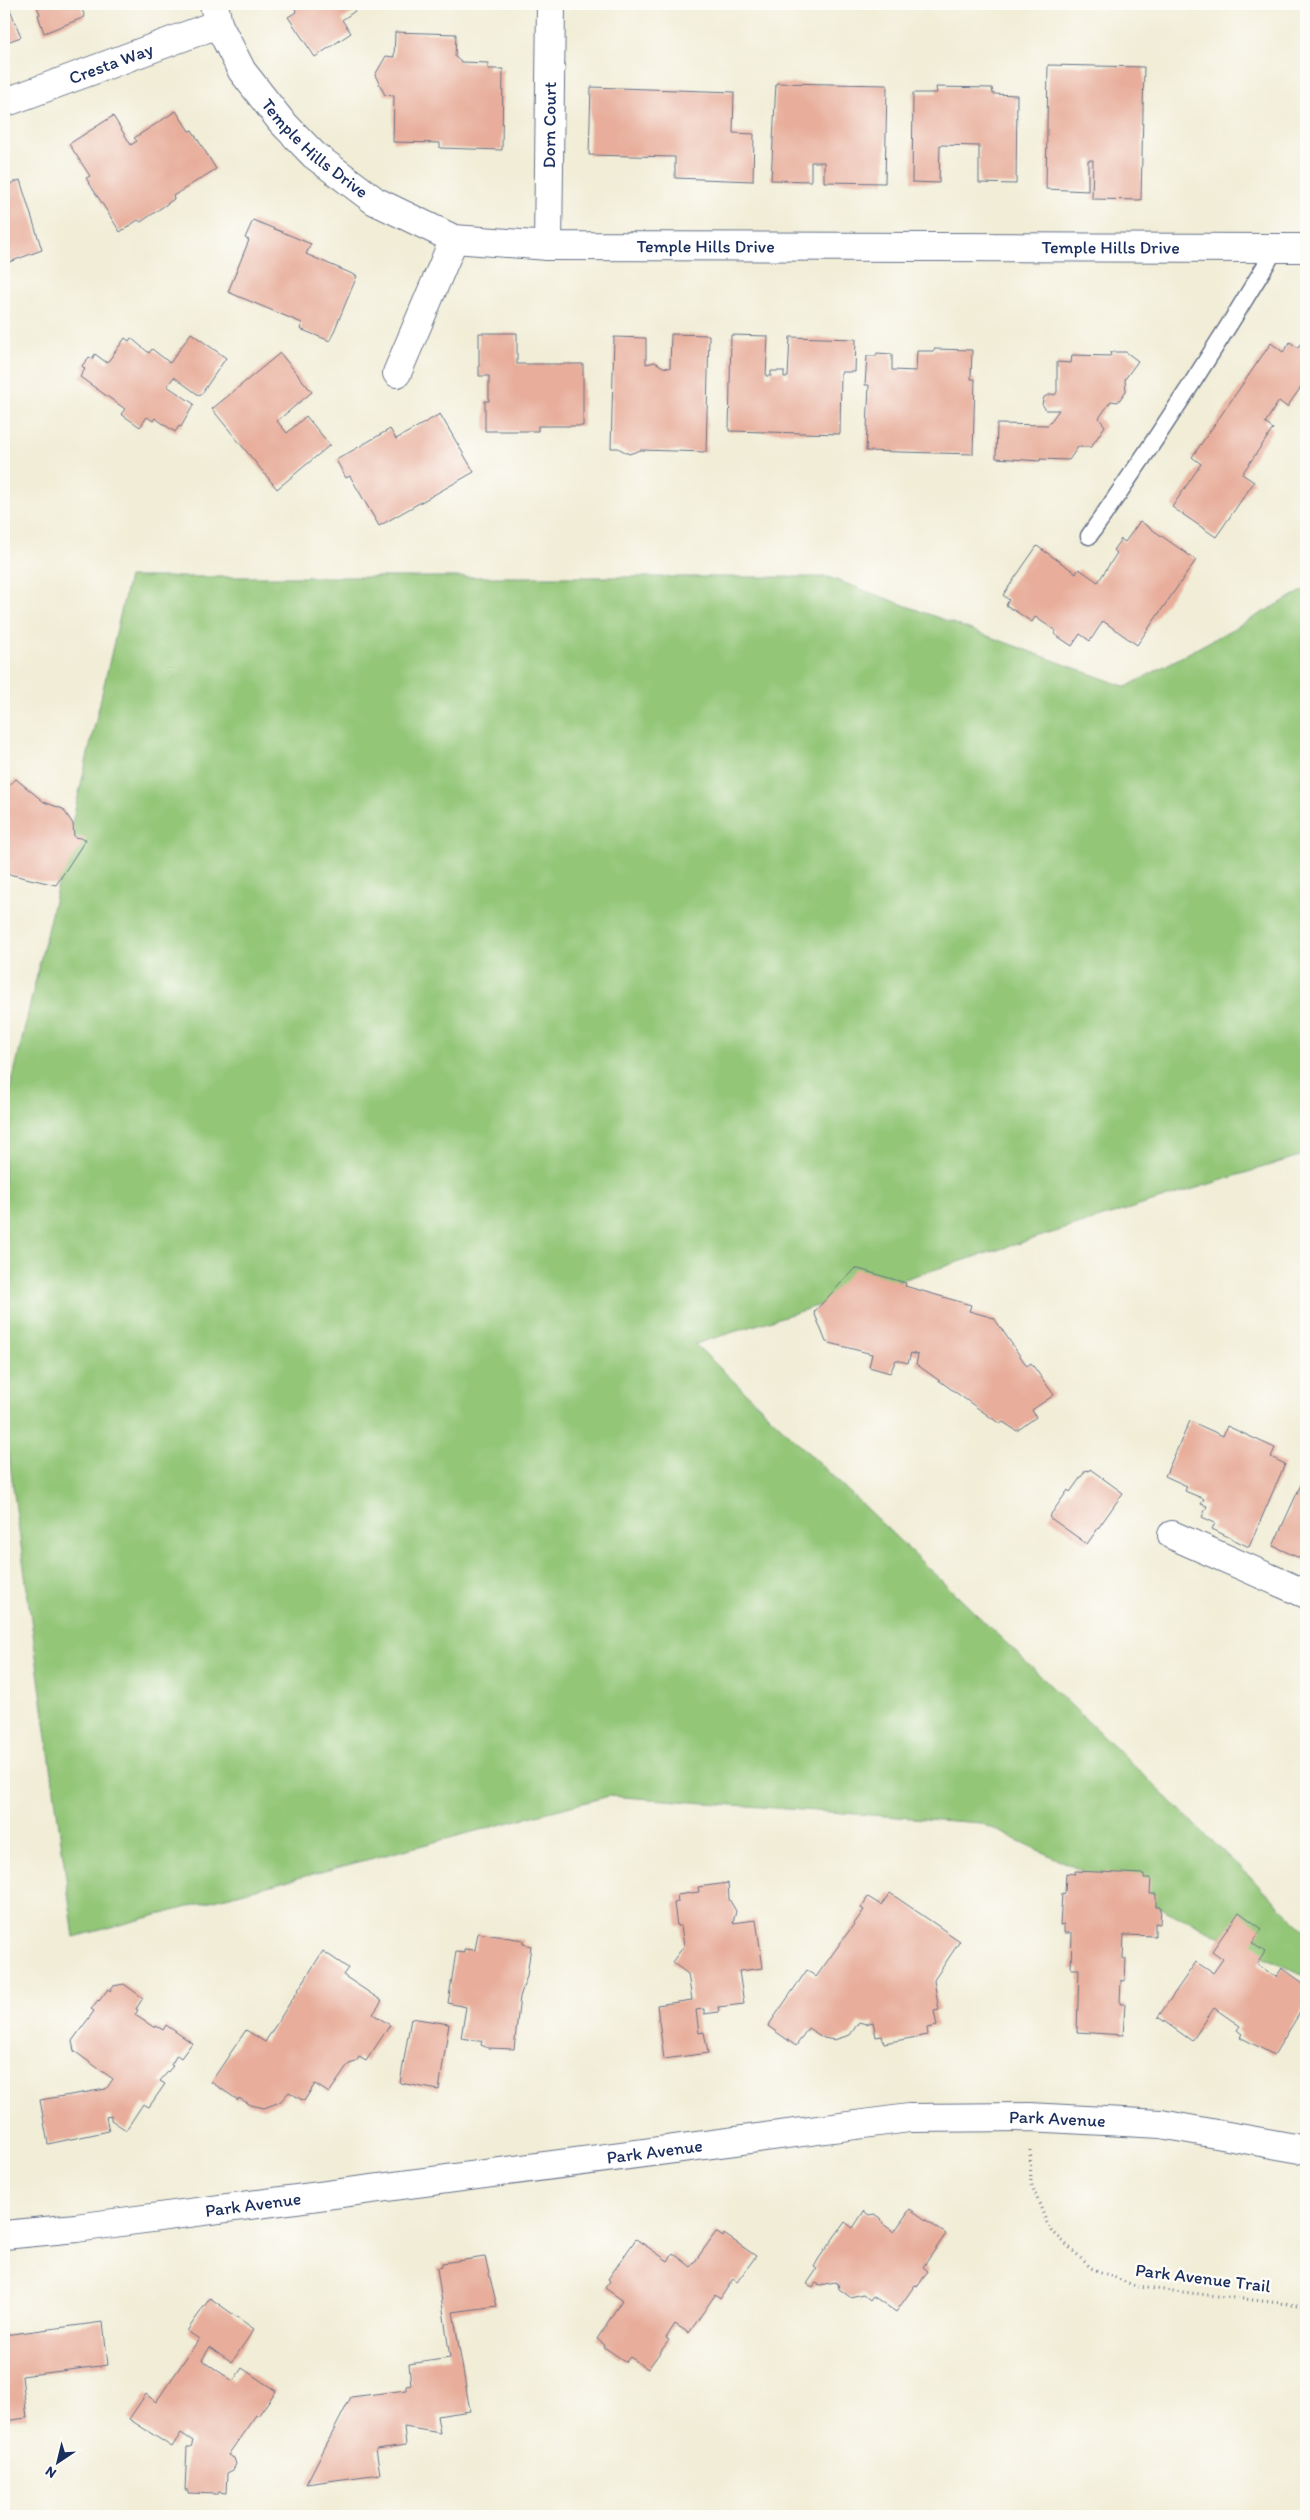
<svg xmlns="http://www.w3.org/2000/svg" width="1310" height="2520" font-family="Itim,sans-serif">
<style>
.green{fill:#93c677;stroke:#577a6a}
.building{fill:#e8ae9b}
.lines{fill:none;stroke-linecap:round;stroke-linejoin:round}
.lane-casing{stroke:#667288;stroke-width:19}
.street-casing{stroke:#667288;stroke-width:30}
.secondary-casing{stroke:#667288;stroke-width:30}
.path{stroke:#667288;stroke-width:3;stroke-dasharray:1 4;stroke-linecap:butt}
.lane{stroke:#fff;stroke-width:16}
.street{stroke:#fff;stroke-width:28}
.secondary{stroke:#fff;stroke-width:28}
.labels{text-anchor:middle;stroke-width:5;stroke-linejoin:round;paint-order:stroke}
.street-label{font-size:18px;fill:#1b2f5e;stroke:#fdfcf7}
</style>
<rect width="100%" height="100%" fill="#fdfcf7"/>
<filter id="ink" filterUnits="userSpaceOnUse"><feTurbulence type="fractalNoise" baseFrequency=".02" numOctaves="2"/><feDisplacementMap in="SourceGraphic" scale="10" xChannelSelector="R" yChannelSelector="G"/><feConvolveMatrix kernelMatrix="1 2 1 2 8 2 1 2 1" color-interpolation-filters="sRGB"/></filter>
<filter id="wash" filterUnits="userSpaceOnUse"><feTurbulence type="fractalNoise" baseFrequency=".0096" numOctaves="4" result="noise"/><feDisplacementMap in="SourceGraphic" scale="20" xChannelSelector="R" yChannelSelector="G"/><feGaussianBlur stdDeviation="1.12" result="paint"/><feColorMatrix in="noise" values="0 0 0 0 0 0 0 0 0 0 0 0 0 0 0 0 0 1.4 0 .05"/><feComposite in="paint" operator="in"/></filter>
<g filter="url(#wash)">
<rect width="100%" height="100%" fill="#f1edd7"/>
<polygon class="green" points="129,577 828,577 1126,687 1306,589 1306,1154 695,1344 1306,1931 1306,1977 981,1823 609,1796 74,1937 4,1420 4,1117"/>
<g id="blocks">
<g class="building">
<polygon points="4,4 8,4 21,37 4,43"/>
<polygon points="36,4 80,4 85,17 44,33 38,15 40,14"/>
<polygon points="294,4 354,4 355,11 342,20 351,33 315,57 288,17 296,12"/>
<polygon points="395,32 456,34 455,57 461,62 488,63 488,69 503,69 502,150 440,148 440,143 393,142 394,96 385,95 375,75 386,56 394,57"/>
<polygon points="1048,65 1144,67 1141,200 1092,199 1093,160 1088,160 1088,191 1046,189"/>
<polygon points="776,83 887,85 885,183 824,182 824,162 811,162 811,181 771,180"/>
<polygon points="591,87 734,92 733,133 754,134 753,181 675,178 675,157 589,155"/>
<polygon points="936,87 992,88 993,94 1017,95 1016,184 979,183 979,146 940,145 939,183 912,182 913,93 937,93"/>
<polygon points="176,111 189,131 192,130 216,169 173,196 174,199 141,222 138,220 120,232 86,178 90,176 69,144 113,116 131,145 137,141 134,138"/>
<polygon points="20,180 42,250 4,264 4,186"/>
<polygon points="253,220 311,244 306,254 357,276 330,341 300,329 302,323 228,292 249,240 245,238"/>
<polygon points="191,333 226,358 200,396 174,377 167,386 194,404 181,427 179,426 175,432 155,418 153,421 147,417 140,427 121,414 125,409 80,377 85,369 82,366 89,357 92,359 95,354 107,363 125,338 129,341 131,338 149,353 152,349 170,363"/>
<polygon points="479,333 517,333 517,364 583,364 583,426 538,426 538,431 485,431 485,401 489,401 489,376 479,376"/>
<polygon points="671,334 709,335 706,452 641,450 629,454 618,448 611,448 614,337 646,338 646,364 655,362 663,367 670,368"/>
<polygon points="731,335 768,336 766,376 771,376 771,371 784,371 784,377 788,377 790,337 856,339 855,372 841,372 840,434 729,431"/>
<polygon points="1290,342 1298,348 1300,344 1306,348 1306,380 1287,407 1279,401 1265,423 1273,429 1242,474 1254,482 1216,537 1172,507 1201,464 1192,457 1271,343 1283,352"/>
<polygon points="934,349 972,350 971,379 975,379 973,454 866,451 869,385 865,385 867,356 876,356 877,353 892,354 892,370 916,371 917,351 934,351"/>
<polygon points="1111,352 1126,352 1138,361 1125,379 1126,391 1118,402 1111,401 1099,418 1105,426 1091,447 1078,447 1069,460 1040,459 1040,461 996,458 997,424 1048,425 1059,410 1046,410 1042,404 1044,397 1051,394 1055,395 1057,392 1057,362 1071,363 1072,355 1110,356"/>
<polygon points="280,353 312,392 277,421 287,433 306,416 330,445 277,489 212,409"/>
<polygon points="440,414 474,472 379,526 350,476 346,478 336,460 390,429 396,439"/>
<polygon points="1140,521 1196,560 1137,645 1103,621 1090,641 1080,634 1072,646 1054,634 1056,631 1035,617 1032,622 1006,605 1009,600 1003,595 1037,546 1076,573 1079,569 1098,582 1117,553 1113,550 1121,539 1125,542"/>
<polygon points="16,779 44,802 63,809 73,824 74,837 86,839 56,885 4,873 4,783 7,787"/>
<polygon points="855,1268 906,1283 905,1286 971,1305 969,1311 994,1318 1027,1366 1031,1363 1054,1395 1032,1410 1036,1417 1017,1431 1003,1422 1000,1424 916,1364 918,1355 911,1353 908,1363 896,1360 890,1373 869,1367 872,1354 826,1342 814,1312"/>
<polygon points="1190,1421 1223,1436 1227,1426 1275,1448 1271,1457 1285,1464 1249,1547 1212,1529 1215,1523 1202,1517 1207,1506 1201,1504 1204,1499 1185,1491 1187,1486 1165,1476"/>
<polygon points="1090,1469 1123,1493 1087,1544 1049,1517 1068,1490 1070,1492 1086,1470 1089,1471"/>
<polygon points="1303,1480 1306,1481 1306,1561 1273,1546"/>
<polygon points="1075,1871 1144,1874 1144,1878 1151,1878 1150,1894 1156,1894 1156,1907 1161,1907 1160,1924 1155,1923 1155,1936 1124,1935 1123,1959 1126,1959 1125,1981 1121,1980 1120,2004 1125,2004 1123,2035 1077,2032 1079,1969 1071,1969 1072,1933 1064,1933 1064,1924 1060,1925 1062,1893 1065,1894 1066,1873 1075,1874"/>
<polygon points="728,1883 729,1899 736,1911 733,1923 756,1920 763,1968 739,1971 744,2004 718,2007 719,2012 704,2014 704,2009 696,2010 699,2033 704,2032 708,2053 664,2059 657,2005 692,2000 688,1974 672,1962 684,1946 681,1926 677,1926 674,1903 678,1902 677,1895 699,1892 698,1887"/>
<polygon points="890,1893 960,1941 934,1980 939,2010 934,2011 937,2026 927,2028 928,2035 884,2043 882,2036 876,2037 873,2022 866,2024 859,2022 850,2035 834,2040 824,2038 808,2028 796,2046 768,2026 807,1970 816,1977 864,1910 861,1908 868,1897 881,1905"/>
<polygon points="1239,1912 1262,1929 1252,1943 1265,1952 1257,1964 1276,1977 1282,1968 1306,1985 1306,2003 1274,2055 1240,2037 1242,2034 1237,2030 1240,2026 1214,2008 1192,2041 1158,2017 1196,1962 1213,1973 1223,1959 1212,1951"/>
<polygon points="478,1933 523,1940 523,1944 531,1946 527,1976 520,1997 514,2049 488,2048 481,2045 482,2041 461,2038 466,2007 448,2003 456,1952 464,1953 464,1949 475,1950"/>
<polygon points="323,1951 348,1968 343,1975 382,2001 373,2014 390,2025 366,2061 359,2057 356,2062 349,2064 329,2093 315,2084 304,2101 289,2092 280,2102 264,2108 251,2105 239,2098 238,2100 211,2082 246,2030 265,2042"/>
<polygon points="124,1984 143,1998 136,2009 138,2010 135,2015 155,2028 156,2026 163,2030 166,2025 192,2043 181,2058 177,2055 171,2065 173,2066 160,2081 165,2084 149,2107 143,2104 126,2130 111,2120 111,2116 106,2117 109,2131 48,2144 40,2100 106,2089 113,2079 74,2051 72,2041 94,2011 91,2009 98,2000 99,2001 108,1989 110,1991 113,1986"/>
<polygon points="411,2018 449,2024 439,2090 400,2083"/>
<polygon points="910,2209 946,2234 923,2267 928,2271 918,2286 915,2285 896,2312 873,2296 870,2300 863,2294 850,2297 839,2289 838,2284 835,2282 820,2285 816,2283 813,2287 807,2284 817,2269 814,2267 819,2258 845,2222 853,2228 864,2211 869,2215 875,2214 881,2218 883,2224 894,2232"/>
<polygon points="716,2232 723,2237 724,2234 756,2256 737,2282 733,2279 720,2299 715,2295 689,2333 675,2324 666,2338 669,2340 648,2369 630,2357 626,2362 604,2347 605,2345 597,2339 622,2300 605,2288 610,2281 608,2279 636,2239 668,2261 673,2253 691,2267"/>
<polygon points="485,2257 497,2306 453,2312 470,2411 437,2416 440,2433 404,2427 406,2445 376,2449 380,2474 306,2484 351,2397 406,2390 406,2386 411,2385 409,2364 450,2358 437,2268 442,2267 442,2263"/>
<polygon points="210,2298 254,2329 232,2362 210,2347 202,2360 233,2381 242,2368 276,2391 258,2416 256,2415 228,2455 234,2458 236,2464 233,2470 227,2473 226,2493 218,2492 218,2494 188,2493 188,2490 185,2490 187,2447 191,2447 193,2441 181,2433 172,2447 129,2419 146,2394 156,2402 199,2339 187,2331"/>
<polygon points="103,2322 108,2365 22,2376 27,2418 4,2421 4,2335"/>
</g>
</g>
</g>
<g filter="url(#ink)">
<use href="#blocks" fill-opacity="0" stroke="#667288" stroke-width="1"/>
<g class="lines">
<defs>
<path id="lane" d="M1089 536C1155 442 1217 347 1276 248"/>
<g id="street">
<path id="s1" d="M4 103 218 24"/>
<path id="s2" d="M548 246 551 4"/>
<polyline points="397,373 454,239"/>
<polyline points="1172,1535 1306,1594"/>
</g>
<g id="secondary">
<path id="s3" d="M214 4 218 24 242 71 281 121 314 155 375 201 454 239 548 246 1306 248"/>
<path id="s4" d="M4 2235 76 2228 909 2118 1029 2117 1161 2124 1306 2150"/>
</g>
</defs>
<use href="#lane" class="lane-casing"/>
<use href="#street" class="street-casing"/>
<use href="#secondary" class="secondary-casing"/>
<polyline class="path" points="1030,2150 1031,2183 1049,2228 1091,2268 1138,2287 1306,2306"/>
<use href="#lane" class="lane"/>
<use href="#street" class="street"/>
<use href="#secondary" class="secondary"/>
</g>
</g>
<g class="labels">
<g class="street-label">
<text dy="6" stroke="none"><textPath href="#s1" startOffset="114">Cresta Way</textPath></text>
<text dy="6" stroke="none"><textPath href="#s2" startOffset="121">Dorn Court</textPath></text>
<text dy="6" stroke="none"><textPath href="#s3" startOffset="180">Temple Hills Drive</textPath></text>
<text dy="6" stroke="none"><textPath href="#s3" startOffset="600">Temple Hills Drive</textPath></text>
<text dy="6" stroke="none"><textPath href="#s3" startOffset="1005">Temple Hills Drive</textPath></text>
<text dy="6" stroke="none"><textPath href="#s4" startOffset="1061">Park Avenue</textPath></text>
<text dy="6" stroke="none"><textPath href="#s4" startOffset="656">Park Avenue</textPath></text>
<text dy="6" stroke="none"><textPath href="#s4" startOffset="251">Park Avenue</textPath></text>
<text transform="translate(1203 2278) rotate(7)" y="6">Park Avenue Trail</text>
</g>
</g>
<rect width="1310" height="2520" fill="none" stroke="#fdfcf7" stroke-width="20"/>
<g transform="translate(58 2462) rotate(215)" stroke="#fdfcf7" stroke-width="4" paint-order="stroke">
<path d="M0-4L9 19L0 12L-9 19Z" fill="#1b2f5e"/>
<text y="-8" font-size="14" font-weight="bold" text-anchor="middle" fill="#1b2f5e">N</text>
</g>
</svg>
